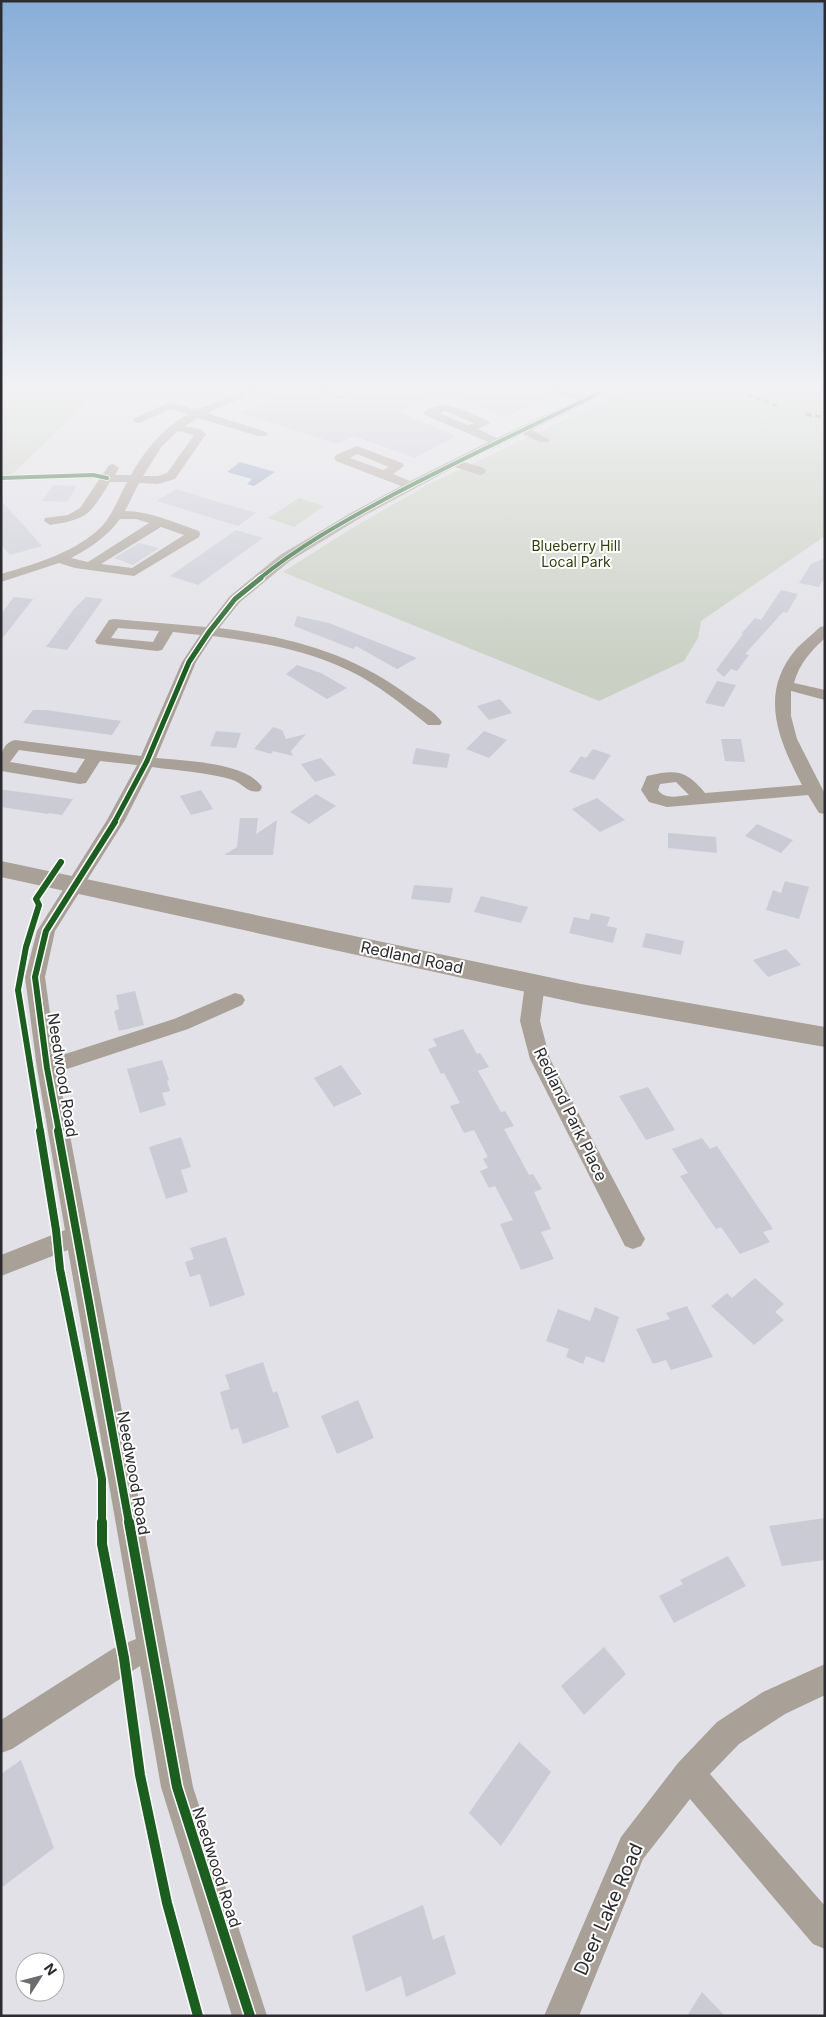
<svg xmlns="http://www.w3.org/2000/svg" width="826" height="2017" font-family="Inter,sans-serif">
<style>
.green{fill:#cad0c3}
.water{fill:#95a3c1}
.building{fill:#cbcbd6}
.lines{fill:none;stroke-linecap:round;stroke-linejoin:round}
.minor{fill:#a9a097;fill-rule:evenodd}
.major{fill:#a9a097;fill-rule:evenodd}
.quiet{stroke:#8d6e63;stroke-width:3;stroke-dasharray:6 3;stroke-linecap:butt}
.cycleway-far4-casing{stroke:#fff;stroke-width:5.5}
.cycleway-far3-casing{stroke:#fff;stroke-width:8}
.cycleway-far2-casing{stroke:#fff;stroke-width:9}
.cycleway-far1-casing{stroke:#fff;stroke-width:11}
.cycleway-casing{stroke:#fff;stroke-width:13}
.cycleway-far4{stroke:#1b5e20;stroke-width:4}
.cycleway-far3{stroke:#1b5e20;stroke-width:5}
.cycleway-far2{stroke:#1b5e20;stroke-width:6}
.cycleway-far1{stroke:#1b5e20;stroke-width:8}
.cycleway{stroke:#1b5e20;stroke-width:10}
.labels{text-anchor:middle;stroke-width:4;stroke-linejoin:round;paint-order:stroke}
.far-park-label{font-size:14px;fill:#313f0a;stroke:#fff}
.street-label{font-size:16px;fill:#2c2c30;stroke:#fff}
.near-street-label{font-size:19px;fill:#2c2c30;stroke:#fff}
</style>
<rect width="100%" height="100%" fill="#e1e1e7"/>
<g class="green">
<polygon points="36,385 120,385 87,401 14,473 1,477 1,389"/>
<polygon points="638,385 825,385 825,536 701,621 698,638 684,661 599,701 283,572 352,528 429,484"/>
<polygon points="299,498 324,506 294,527 268,518"/>
</g>
<polygon class="water" points="240,462 275,472 254,486 247,484 252,479 227,472"/>
<g class="building">
<polygon points="325,385 506,385 549,398 506,417 442,393 400,411 398,412 456,436 415,458 354,436 338,444 240,413 303,386 335,401 346,400 346,395"/>
<polygon points="53,485 77,486 67,502 42,501"/>
<polygon points="176,489 215,501 256,513 238,526 157,501"/>
<polygon points="1,501 28,530 42,546 10,555 1,545"/>
<polygon points="236,530 263,538 198,585 170,576"/>
<polygon points="139,543 159,548 133,565 114,558"/>
<polygon points="825,558 825,577 819,587 799,583 811,564"/>
<polygon points="781,590 798,594 787,613 783,612 745,654 749,655 737,671 731,669 724,677 716,670 743,634 741,634 755,618 761,620"/>
<polygon points="14,597 33,599 1,640 1,614"/>
<polygon points="86,597 103,599 67,650 46,647 74,609"/>
<polygon points="297,616 329,623 417,658 397,669 356,646 353,649 294,626"/>
<polygon points="297,665 321,673 347,688 327,699 286,674"/>
<polygon points="717,681 736,685 724,707 705,703"/>
<polygon points="500,699 512,713 489,720 477,706"/>
<polygon points="33,710 46,710 121,721 112,735 23,723"/>
<polygon points="273,727 282,730 286,739 306,734 291,751 293,756 273,751 271,754 254,749"/>
<polygon points="216,731 241,733 236,748 210,746"/>
<polygon points="484,731 507,740 489,758 466,749"/>
<polygon points="721,739 741,739 745,762 725,761"/>
<polygon points="416,748 450,754 447,768 412,764"/>
<polygon points="593,749 611,755 594,780 569,772 581,756 586,758"/>
<polygon points="321,758 336,775 315,782 301,764"/>
<polygon points="1,790 5,790 73,799 62,815 49,813 48,814 1,807"/>
<polygon points="201,790 213,809 191,815 180,796"/>
<polygon points="316,794 336,806 309,824 290,812"/>
<polygon points="597,798 625,820 600,832 572,809"/>
<polygon points="240,818 258,818 256,834 277,820 273,855 224,855 237,847"/>
<polygon points="757,824 793,840 781,853 745,836"/>
<polygon points="668,833 716,837 717,853 668,848"/>
<polygon points="785,881 809,887 799,919 766,910 773,890 781,893"/>
<polygon points="414,885 453,888 450,903 411,899"/>
<polygon points="481,896 528,907 521,923 474,912"/>
<polygon points="591,913 610,917 607,926 617,928 613,943 569,933 574,917 589,920"/>
<polygon points="646,933 684,941 681,955 642,947"/>
<polygon points="786,949 801,965 768,977 753,960"/>
<polygon points="135,991 144,1025 119,1031 114,1011 119,1009 116,995"/>
<polygon points="463,1029 477,1054 480,1053 489,1067 478,1071 501,1112 505,1111 514,1126 504,1129 529,1175 533,1174 542,1189 534,1192 551,1229 541,1232 554,1259 521,1270 500,1224 513,1220 495,1186 489,1188 480,1171 488,1168 483,1159 488,1157 474,1130 464,1133 450,1106 460,1103 444,1073 441,1074 428,1049 437,1046 433,1039"/>
<polygon points="162,1060 169,1080 167,1081 170,1091 162,1093 166,1105 140,1113 127,1069"/>
<polygon points="341,1065 362,1094 334,1107 314,1078"/>
<polygon points="648,1087 675,1130 646,1140 619,1096"/>
<polygon points="181,1137 191,1167 181,1170 188,1192 166,1199 149,1147"/>
<polygon points="702,1138 710,1149 717,1146 773,1229 763,1232 770,1242 740,1254 721,1227 716,1229 680,1176 688,1173 672,1149"/>
<polygon points="226,1237 245,1295 210,1307 200,1274 190,1277 185,1262 194,1259 190,1248"/>
<polygon points="755,1278 784,1304 775,1312 784,1320 754,1345 711,1306 727,1293 732,1298"/>
<polygon points="687,1306 713,1357 671,1370 666,1360 653,1364 636,1329 670,1319 666,1313"/>
<polygon points="595,1307 619,1317 604,1363 586,1356 583,1364 566,1357 569,1349 546,1341 558,1309 590,1321"/>
<polygon points="263,1362 273,1393 277,1391 289,1427 243,1444 238,1428 231,1430 220,1392 230,1389 225,1375"/>
<polygon points="358,1400 374,1438 337,1454 321,1416"/>
<polygon points="825,1518 825,1560 782,1566 769,1526"/>
<polygon points="728,1556 746,1586 674,1623 659,1596 683,1584 680,1580"/>
<polygon points="604,1647 626,1674 584,1715 561,1686"/>
<polygon points="519,1742 551,1772 501,1846 469,1813"/>
<polygon points="21,1760 54,1848 1,1888 1,1774"/>
<polygon points="423,1905 433,1940 444,1935 456,1974 406,1997 401,1976 366,1992 352,1936"/>
<polygon points="702,1992 725,2016 687,2016"/>
</g>
<g class="lines">
<g class="minor">
<path d="M258 385H273L207 413 266 432 268 434 266 436H258L198 418 185 426 200 429 206 434 175 479 158 484 139 483 125 511C150 511 175 523 199 531L200 534 199 537 134 576 75 568 59 563 1 582V574C35 564 77 552 102 526 113 514 119 497 127 482H110C90 514 89 519 50 525L44 521 45 518 68 515 80 508 109 465 113 464 119 468 115 475H131C145 450 162 429 188 414L171 409 139 423 135 422 133 420 135 418 170 402 196 410ZM178 431 194 435 167 473 158 476H143L162 446ZM120 519H136L149 523 88 562 71 558C90 548 107 537 120 519ZM161 527 184 535 132 568 101 564Z"/>
<polygon points="305,385 320,385 345,397 344,399 336,399"/>
<path d="M534 385H552L586 395 593 392 599 385H610L601 396 532 430 550 440 548 442H540L523 434 464 462 484 468 486 471 484 474 480 475 455 467 362 517 290 561 240 602 219 628C291 637 353 653 412 698 422 705 435 712 442 722L440 725H428C404 706 379 685 350 671 307 650 260 642 213 636L196 662 156 758C185 761 246 762 262 787L260 791C247 794 244 784 233 780 207 772 179 771 152 767L125 820 55 931 45 977 56 1057 174 1019 235 993 242 995 245 1000 242 1005 188 1029 58 1072 193 1787 267 2016H232L161 1787 140 1666 12 1749 1 1753V1720L114 1648 136 1639 68 1250 1 1276V1255L65 1230 37 1068 25 977 37 931 107 820 137 765 100 761 86 783 80 784 1 771C1 758 0 744 15 740L141 756 182 662 200 635 173 632 162 650 157 651 97 644 95 641 109 620 114 619 206 627 230 596 280 555 354 511 401 486 336 461 334 458 336 455 357 446 402 463 404 466 393 474 410 481 488 442 425 415 423 413C442 395 468 413 488 421L490 423 478 429 497 438 577 400ZM445 411 474 423 468 425 439 413ZM357 454 389 467 383 470 350 458ZM118 628 159 631 153 642 111 638ZM19 750 85 759 76 773 10 762Z"/>
<path d="M825 626V638C811 651 799 664 794 683L825 690V700L791 691V716L797 739 825 794V814L819 813 808 795 667 807 649 802 641 790 647 776C675 769 687 770 705 793L802 785C778 739 758 693 797 648 804 641 813 634 820 627ZM676 782 689 795C678 796 665 800 658 790L660 784Z"/>
<polygon points="535,977 542,979 545,984 540,1021 550,1059 641,1232 645,1239 641,1246 633,1249 625,1246 530,1059 520,1021 525,984 528,979"/>
<polygon points="825,1664 825,1695 785,1714 739,1744 710,1774 825,1906 825,1949 813,1944 690,1799 643,1859 579,2016 544,2016 621,1837 678,1763 717,1722 763,1692"/>
</g>
<polygon class="major" points="1,861 581,984 825,1027 825,1047 581,1004 1,877"/>
<g class="quiet">
<polyline points="733,385 734,389 777,406"/>
<polyline points="806,414 825,418"/>
</g>
<defs>
<g id="cycleway-far4">
<polyline points="1,478 93,475 107,478"/>
<path d="M259 579C298 547 341 523 385 499 455 462 526 429 597 394L605 385"/>
</g>
<polyline id="cycleway-far3" points="114,823 147,761 189,662 209,632 235,599 261,578"/>
<g id="cycleway-far2">
<polyline points="41,1132 18,990 26,947 39,905 36,899 61,862"/>
<polyline points="59,1132 47,1068 35,977 46,931 115,822"/>
</g>
<g id="cycleway-far1">
<polyline points="40,1131 56,1230 60,1269 102,1479 102,1523"/>
<polyline points="58,1131 129,1523"/>
</g>
<g id="cycleway">
<polyline points="102,1522 102,1544 124,1658 140,1775 167,1903 198,2016"/>
<polyline points="129,1522 177,1787 250,2016"/>
</g>
</defs>
<use href="#cycleway-far4" class="cycleway-far4-casing"/>
<use href="#cycleway-far3" class="cycleway-far3-casing"/>
<use href="#cycleway-far2" class="cycleway-far2-casing"/>
<use href="#cycleway-far1" class="cycleway-far1-casing"/>
<use href="#cycleway" class="cycleway-casing"/>
<use href="#cycleway-far4" class="cycleway-far4"/>
<use href="#cycleway-far3" class="cycleway-far3"/>
<use href="#cycleway-far2" class="cycleway-far2"/>
<use href="#cycleway-far1" class="cycleway-far1"/>
<use href="#cycleway" class="cycleway"/>
</g>
<linearGradient id="sky" x2="0" y2="1"><stop stop-color="#87add8"/><stop offset="0.58" stop-color="#f2f2f4"/><stop offset="1" stop-color="#f2f2f4" stop-opacity="0"/></linearGradient>
<rect width="826" height="668" fill="url(#sky)"/>
<g class="labels">
<g class="far-park-label">
<text x="576" y="551">Blueberry Hill<tspan x="576" dy="16">Local Park</tspan></text>
</g>
<g class="street-label">
<text transform="translate(412 957) rotate(12)" y="6">Redland Road</text>
<text transform="translate(63 1075) rotate(81)" y="6">Needwood Road</text>
<text transform="translate(571 1114) rotate(64)" y="6">Redland Park Place</text>
<text transform="translate(134 1473) rotate(80)" y="6">Needwood Road</text>
<text transform="translate(217 1867) rotate(72)" y="6">Needwood Road</text>
</g>
<g class="near-street-label">
<text transform="translate(608 1909) rotate(-66)" y="7">Deer Lake Road</text>
</g>
</g>
<rect width="826" height="2017" fill="none" stroke="#2c2c30" stroke-width="5"/>
<g transform="translate(40 1977) rotate(54)"><circle r="24" fill="#ffffff" stroke="#ababac"/>
<path d="M0-4L9 19L0 12L-9 19Z" fill="#6b6b70"/>
<text y="-8" font-size="14" font-weight="bold" text-anchor="middle" fill="#2c2c30">N</text>
</g>
</svg>
